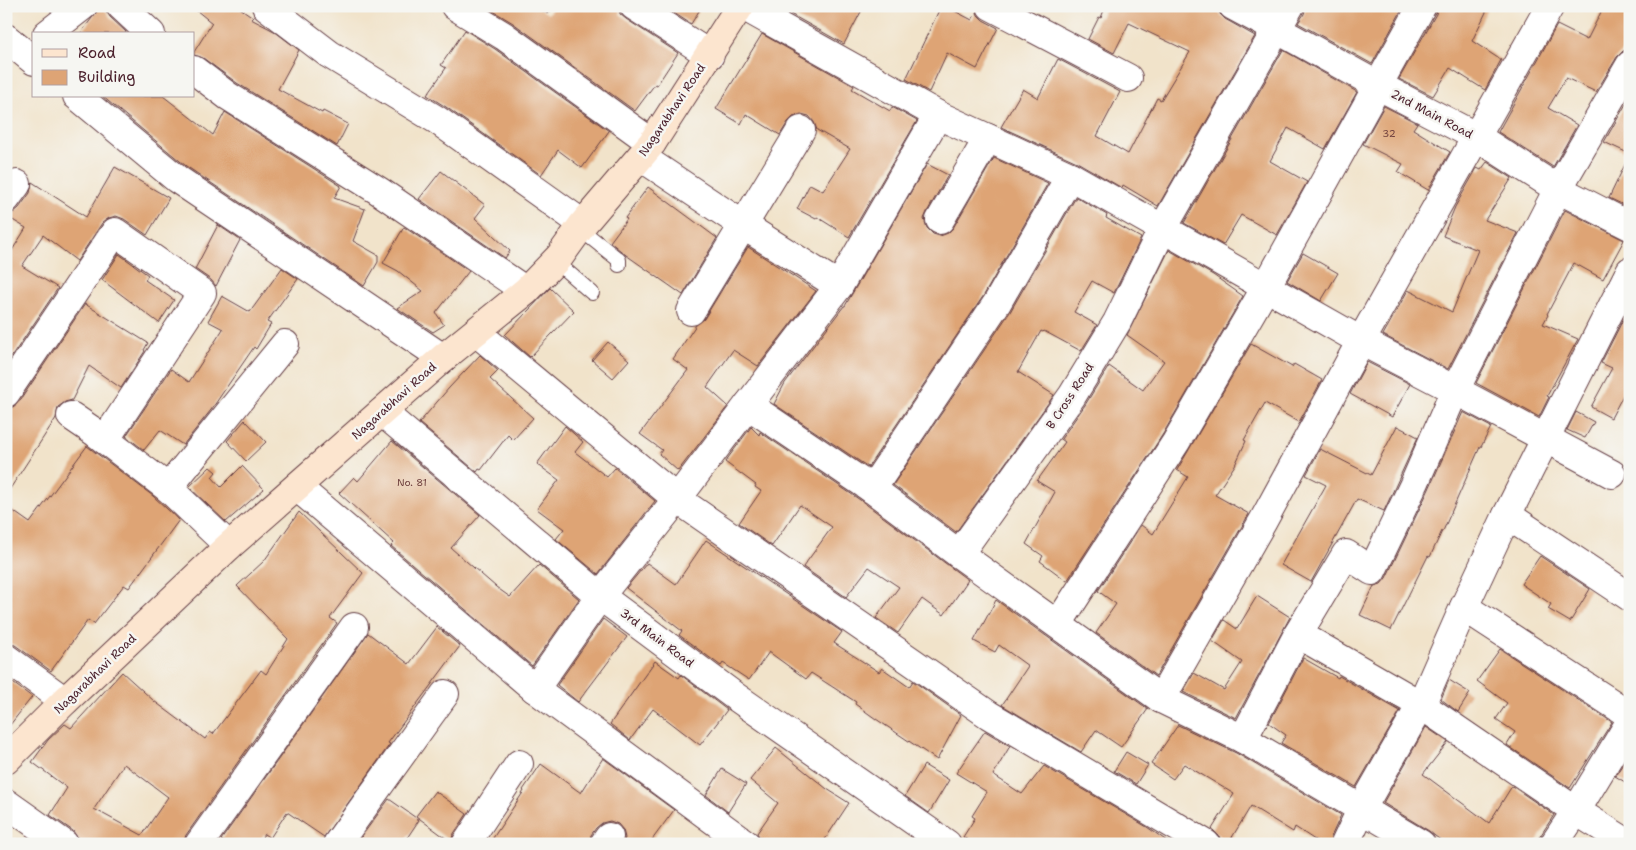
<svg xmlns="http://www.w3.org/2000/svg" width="1636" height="850" font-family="'Shantell Sans',sans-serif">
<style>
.building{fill:#dea475;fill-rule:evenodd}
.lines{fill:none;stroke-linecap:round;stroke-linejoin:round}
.service-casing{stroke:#633c43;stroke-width:16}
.minor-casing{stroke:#633c43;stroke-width:30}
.tertiary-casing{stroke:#633c43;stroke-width:30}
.secondary-casing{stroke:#633c43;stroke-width:30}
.service{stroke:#fff;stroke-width:14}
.minor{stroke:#fff;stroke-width:28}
.tertiary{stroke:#fff;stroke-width:28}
.secondary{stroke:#fce5cf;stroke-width:28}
.labels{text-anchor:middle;stroke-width:5;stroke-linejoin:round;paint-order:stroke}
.number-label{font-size:10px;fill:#6f403e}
.street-label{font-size:12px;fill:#4a1f2b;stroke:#f6f6f2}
</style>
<rect width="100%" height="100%" fill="#f6f6f2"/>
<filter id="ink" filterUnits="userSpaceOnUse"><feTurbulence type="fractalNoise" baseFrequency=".02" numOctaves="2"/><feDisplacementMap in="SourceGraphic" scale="10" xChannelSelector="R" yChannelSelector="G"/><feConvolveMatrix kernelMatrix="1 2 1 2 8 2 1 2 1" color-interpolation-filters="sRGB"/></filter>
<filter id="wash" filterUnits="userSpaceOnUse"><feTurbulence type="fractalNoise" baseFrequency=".0096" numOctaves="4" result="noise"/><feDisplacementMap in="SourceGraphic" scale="20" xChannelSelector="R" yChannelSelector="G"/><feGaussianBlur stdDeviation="1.12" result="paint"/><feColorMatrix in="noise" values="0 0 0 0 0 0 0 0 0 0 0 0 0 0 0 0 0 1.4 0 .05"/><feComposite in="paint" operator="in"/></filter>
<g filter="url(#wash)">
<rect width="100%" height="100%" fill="#f1e3ca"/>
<g id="blocks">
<g class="building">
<polygon points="101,6 106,6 106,11 110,17 126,32 125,34 80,34"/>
<polygon points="191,6 237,6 253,17 251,19 274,31 299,50 278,89 322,113 323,111 348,124 337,146 237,83 203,58 194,55 194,52 212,23"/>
<polygon points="485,6 536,6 548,14 554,6 619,6 620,14 626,19 678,53 657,85 655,84 635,111 513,23"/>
<polygon points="663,6 702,6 691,24"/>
<polygon points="787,6 864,6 844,44 785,11"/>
<polygon points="941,6 945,6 972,20 977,11 978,15 983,20 998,28 977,69 947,53 929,92 906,79"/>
<polygon points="1097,6 1217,6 1220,14 1225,19 1255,36 1158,206 1123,185 1122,188 1077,162 1001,127 1023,89 1038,98 1058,59 1120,92 1097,136 1128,154 1157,98 1161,100 1190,52 1129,23 1114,53 1088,39 1099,17 1101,18 1104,10"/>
<polygon points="1306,6 1404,6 1372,64 1298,23 1304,14"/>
<polygon points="1438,6 1489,6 1472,41 1501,60 1485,90 1450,68 1433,96 1399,79 1436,14"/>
<polygon points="1604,6 1612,6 1630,15 1630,49 1623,51 1617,57 1596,92 1566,78 1548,108 1577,125 1553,167 1498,132 1557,25 1587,40"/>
<polygon points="465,30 495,49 609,131 582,168 558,150 541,175 446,107 427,95 446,68 441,65"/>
<polygon points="762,34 854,86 852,89 890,111 892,107 917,121 849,237 817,217 816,219 797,209 810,184 823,191 850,149 817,130 814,122 809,116 801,114 793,117 788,122 780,135 746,114 741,124 716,109"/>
<polygon points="1283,50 1357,92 1325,149 1288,128 1270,161 1307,182 1277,235 1241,215 1223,245 1184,223"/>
<polygon points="102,96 163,96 213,135 225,112 341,186 334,198 365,209 353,241 378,255 378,262 364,286 186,166"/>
<polygon points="1630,97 1630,208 1609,198 1630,154 1604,142"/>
<polygon points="1384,106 1417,123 1413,129 1450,152 1428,190 1398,172 1403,164 1363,144"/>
<polygon points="994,158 1048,183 984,295 868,467 774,404 785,383 844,306 845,306 927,164 948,175 927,212 924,219 927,228 933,234 940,236 948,233 953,228"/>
<polygon points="1487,162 1512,178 1485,220 1518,233 1448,369 1383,335 1408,290 1452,312 1478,250 1443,236 1455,207 1477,168 1481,170"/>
<polygon points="115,167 169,198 147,235 124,219 116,216 109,218 102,223 77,261 43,235 22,266 58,288 6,365 6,256 8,257 26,228 6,216 6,214 13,213 19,208 30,193 32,182 86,217"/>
<polygon points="441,171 485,205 475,218 510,251 505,258 419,199"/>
<polygon points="648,187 717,238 683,295 626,255 610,242 627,219 625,218"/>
<polygon points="1076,197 1107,215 1106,218 1141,238 1114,293 1092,281 1074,312 1097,325 1081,351 1044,331 1043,332 1041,331 1018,372 1054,395 956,532 893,485 1010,312"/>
<polygon points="1565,210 1624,240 1603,279 1574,263 1547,314 1548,315 1543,324 1578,339 1547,396 1549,397 1539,417 1476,383"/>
<polygon points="218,225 240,240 216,286 211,280 195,269"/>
<polygon points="404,227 469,271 436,313 444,325 433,332 397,308 423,291 398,271 383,263"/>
<polygon points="748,247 816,291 758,366 733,350 707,387 728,406 678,471 659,454 662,450 640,434 688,370 673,359 696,325 704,319"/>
<polygon points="1169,250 1213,275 1243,296 1163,434 1067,581 1040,561 1043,556 1026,544 1055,492 1037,481 1065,442 1061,439 1085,405 1109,366 1143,390 1164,361 1127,335"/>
<polygon points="1303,253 1338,273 1321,301 1287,281"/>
<polygon points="119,254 148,275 145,280 174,300 159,323 102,280"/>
<polygon points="282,268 298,279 267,322 271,324 256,349 254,347 211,410 183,445 160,430 144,450 126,436 171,369 189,382 223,329 208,321 222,296 250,312"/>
<polygon points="550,288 574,311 530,357 505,335"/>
<polygon points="85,304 148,343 144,350 145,351 121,388 89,366 72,400 65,402 58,407 56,418 6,495 6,408 13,407 19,402"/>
<polygon points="1630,306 1630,382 1611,418 1591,407 1612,368 1601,363"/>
<polygon points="608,342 629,360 613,378 592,360"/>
<polygon points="1251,344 1292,367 1294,364 1322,380 1299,422 1265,403 1244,440 1246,441 1235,465 1215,495 1249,514 1156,676 1096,633 1116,604 1098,591 1141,525 1153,534 1188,477 1177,470"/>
<polygon points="480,355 498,371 490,379 533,418 513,440 508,435 481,470 479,469 477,472 419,423 449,388"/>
<polygon points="1367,362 1410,384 1392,417 1350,394"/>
<polygon points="1463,412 1491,427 1481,447 1480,447 1443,531 1442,531 1430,557 1428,556 1391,630 1360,615 1374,586 1381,584 1386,578 1429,489"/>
<polygon points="1576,412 1594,422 1585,438 1567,430"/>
<polygon points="245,420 266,442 246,461 227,441"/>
<polygon points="565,426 583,442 575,452 607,477 615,468 655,501 598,574 556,539 564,529 537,509 559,480 537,464"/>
<polygon points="1397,426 1418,437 1384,511 1357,499 1311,582 1281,565 1326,485 1306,475 1320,449 1371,475"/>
<polygon points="751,427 759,435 760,432 863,502 968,580 944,615 922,599 898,633 876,618 899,587 869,567 846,597 803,567 832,527 800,505 772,546 739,523 761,491 755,487 756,485 725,462"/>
<polygon points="392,441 480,515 451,548 496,587 510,597 539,565 579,599 532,666 391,546 394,543 339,493 354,477 358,481"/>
<polygon points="87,446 153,496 179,520 129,588 124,585 94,624 88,620 51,671 15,645 6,643 6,506 30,523"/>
<polygon points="242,466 264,489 226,522 189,487 210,467 216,472 212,477 221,487"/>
<path d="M299 512 363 573 330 618 337 623 186 835 183 844H85L79 840 73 831 50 815 67 788 32 762 48 740 65 724 71 728 122 672 154 701 205 739 210 732 213 734 261 670 266 674 288 639 237 586 264 561ZM124 764 168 797 142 835 94 809Z"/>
<polygon points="706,540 842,632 834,643 879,672 882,668 909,687 913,681 961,715 937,760 876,719 855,704 856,702 811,673 806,679 769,652 749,680 723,663 721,666 679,635 682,631 626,588 647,563 676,584"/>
<polygon points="1540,556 1590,589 1570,622 1548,609 1551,604 1521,584"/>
<polygon points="1257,596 1290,617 1236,718 1183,692 1194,673 1224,690 1242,662 1212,641 1224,620 1237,629"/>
<polygon points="996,600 1148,709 1121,747 1096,730 1081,752 1002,705 1028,666 999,645 995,652 974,641"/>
<polygon points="603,619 627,637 578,702 557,685"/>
<polygon points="437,627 460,646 388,743 390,744 324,837 287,812 270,838 264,834 258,844 227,844 221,840 368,633 409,664"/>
<polygon points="1500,649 1612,722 1570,788 1507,745 1515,732 1496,719 1507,703 1477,681"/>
<polygon points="1303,658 1338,678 1339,676 1400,711 1356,787 1281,743 1286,735 1269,723"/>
<polygon points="655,661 679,678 681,675 727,710 700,745 653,709 630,740 610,724"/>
<polygon points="6,678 32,697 6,730"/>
<polygon points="1449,680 1470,693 1458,712 1441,699"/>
<polygon points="1178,725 1236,753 1341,815 1331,837 1330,844 1321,844 1295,827 1293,832 1251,806 1228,844 1221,841 1219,836 1212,829 1234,794 1184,764 1173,779 1151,764"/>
<polygon points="1426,727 1448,742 1423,774 1489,823 1512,786 1554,815 1535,844 1446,844 1435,836 1429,831 1383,803"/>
<polygon points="985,731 1010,746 993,775 1022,794 1044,766 1147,827 1171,844 974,844 963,837 975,818 972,816 987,792 956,773"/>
<polygon points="776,748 827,789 849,803 822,844 761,844 760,838 757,833 778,803 750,780"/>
<polygon points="1126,752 1148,765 1136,784 1114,771"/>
<polygon points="1630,753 1630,785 1615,776"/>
<polygon points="603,758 674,810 649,844 623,844 625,838 623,830 618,824 610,821 602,823 596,828 591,835 589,844 502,844 493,838 524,791 523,790 541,764 581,793"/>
<polygon points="924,765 949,780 929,813 905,796"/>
<polygon points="722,769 746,784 728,812 706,795"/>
<polygon points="435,791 467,814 453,835 451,842 416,816"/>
<polygon points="389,799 419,820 403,844 356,844"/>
</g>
</g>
</g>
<g filter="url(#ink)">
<use href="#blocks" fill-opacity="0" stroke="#633c43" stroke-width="1"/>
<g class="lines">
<defs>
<g id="service">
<polyline points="580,229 619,260 619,265"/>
<polyline points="555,261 592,293"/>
</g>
<g id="minor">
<polyline points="121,6 151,34"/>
<polyline points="266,6 329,54 437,120 583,224"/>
<polyline points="455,6 504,36 652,143"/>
<polyline points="634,6 710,55"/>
<polyline points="743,6 938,115 1070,176 1361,341 1455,390 1612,474"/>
<polyline points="991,6 1128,78"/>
<polyline points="1233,6 1276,29 1379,86 1477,137 1558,189 1630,226"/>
<polyline points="47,34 83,6"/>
<polyline points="6,38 34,61"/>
<polyline points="194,70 228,96 379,191 526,291"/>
<polyline points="77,96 177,179 443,358"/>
<polyline points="641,157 743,225 839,286"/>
<polyline points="6,199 17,184"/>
<polyline points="940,220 988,138"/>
<polyline points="691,311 801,130"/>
<polyline points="476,332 677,499 989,715 1206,844"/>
<polyline points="6,393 115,232 202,293 105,440"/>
<polyline points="748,405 839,286 938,115"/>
<polyline points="71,416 96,433 168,488"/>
<polyline points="297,487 535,689 746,844"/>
<polyline points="872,489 997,303 1070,176"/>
<polyline points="1507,515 1630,597"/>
<polyline points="229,546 168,488 285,344"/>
<polyline points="959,554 1072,396 1117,322 1163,228 1290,6"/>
<polyline points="1464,607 1630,715"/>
<polyline points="1058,624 1176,442 1266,287 1422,6"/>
<polyline points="1298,634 1421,705 1576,811 1629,844"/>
<polyline points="535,689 600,596 677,499 748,405 872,489 959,554 1161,699 1243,739 1421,844"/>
<polyline points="1161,699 1263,521 1361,341 1550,6"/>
<polyline points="1243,739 1298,634 1346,554 1372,571 1415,482 1455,390 1558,189 1630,65"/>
<polyline points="6,803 64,844"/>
<polyline points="199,844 354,627"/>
<polyline points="337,844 445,694"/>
<polyline points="466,844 519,764"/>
<polyline points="604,844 609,837"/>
<polyline points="1554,844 1576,811 1630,722"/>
</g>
<g id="tertiary">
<polyline points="382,412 600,596 736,697 947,844"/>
<polyline points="6,658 65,701"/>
<polyline points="1345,844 1362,808 1421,705 1464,607 1507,515 1630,271"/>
</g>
<polyline id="secondary" points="6,760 65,701 229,546 443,358 526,291 560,256 583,224 652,143 740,6"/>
</defs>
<use href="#service" class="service-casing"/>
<use href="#minor" class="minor-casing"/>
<use href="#tertiary" class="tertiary-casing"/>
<use href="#secondary" class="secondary-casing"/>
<use href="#service" class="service"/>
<use href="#minor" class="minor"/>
<use href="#tertiary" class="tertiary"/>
<use href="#secondary" class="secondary"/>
</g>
</g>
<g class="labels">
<g class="number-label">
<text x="1389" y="137">32</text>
<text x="412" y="486">No. 81</text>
</g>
<g class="street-label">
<text transform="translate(672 110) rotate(-56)" y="4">Nagarabhavi Road</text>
<text transform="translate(1432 114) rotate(28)" y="4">2nd Main Road</text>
<text transform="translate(1070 396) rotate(-57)" y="4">B Cross Road</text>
<text transform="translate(394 401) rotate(-42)" y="4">Nagarabhavi Road</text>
<text transform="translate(657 638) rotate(37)" y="4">3rd Main Road</text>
<text transform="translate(95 674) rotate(-44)" y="4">Nagarabhavi Road</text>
</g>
</g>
<rect width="1636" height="850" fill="none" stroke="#f6f6f2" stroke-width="25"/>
<rect x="32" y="32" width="162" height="65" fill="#f6f6f2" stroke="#b1a0a2"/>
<rect x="42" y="49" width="25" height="8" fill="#fce5cf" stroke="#b1a0a2"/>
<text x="78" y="58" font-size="15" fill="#4a1f2b">Road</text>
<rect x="42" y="70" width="25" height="15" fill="#dea475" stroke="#b1a0a2"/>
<text x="78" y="82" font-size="15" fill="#4a1f2b">Building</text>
</svg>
